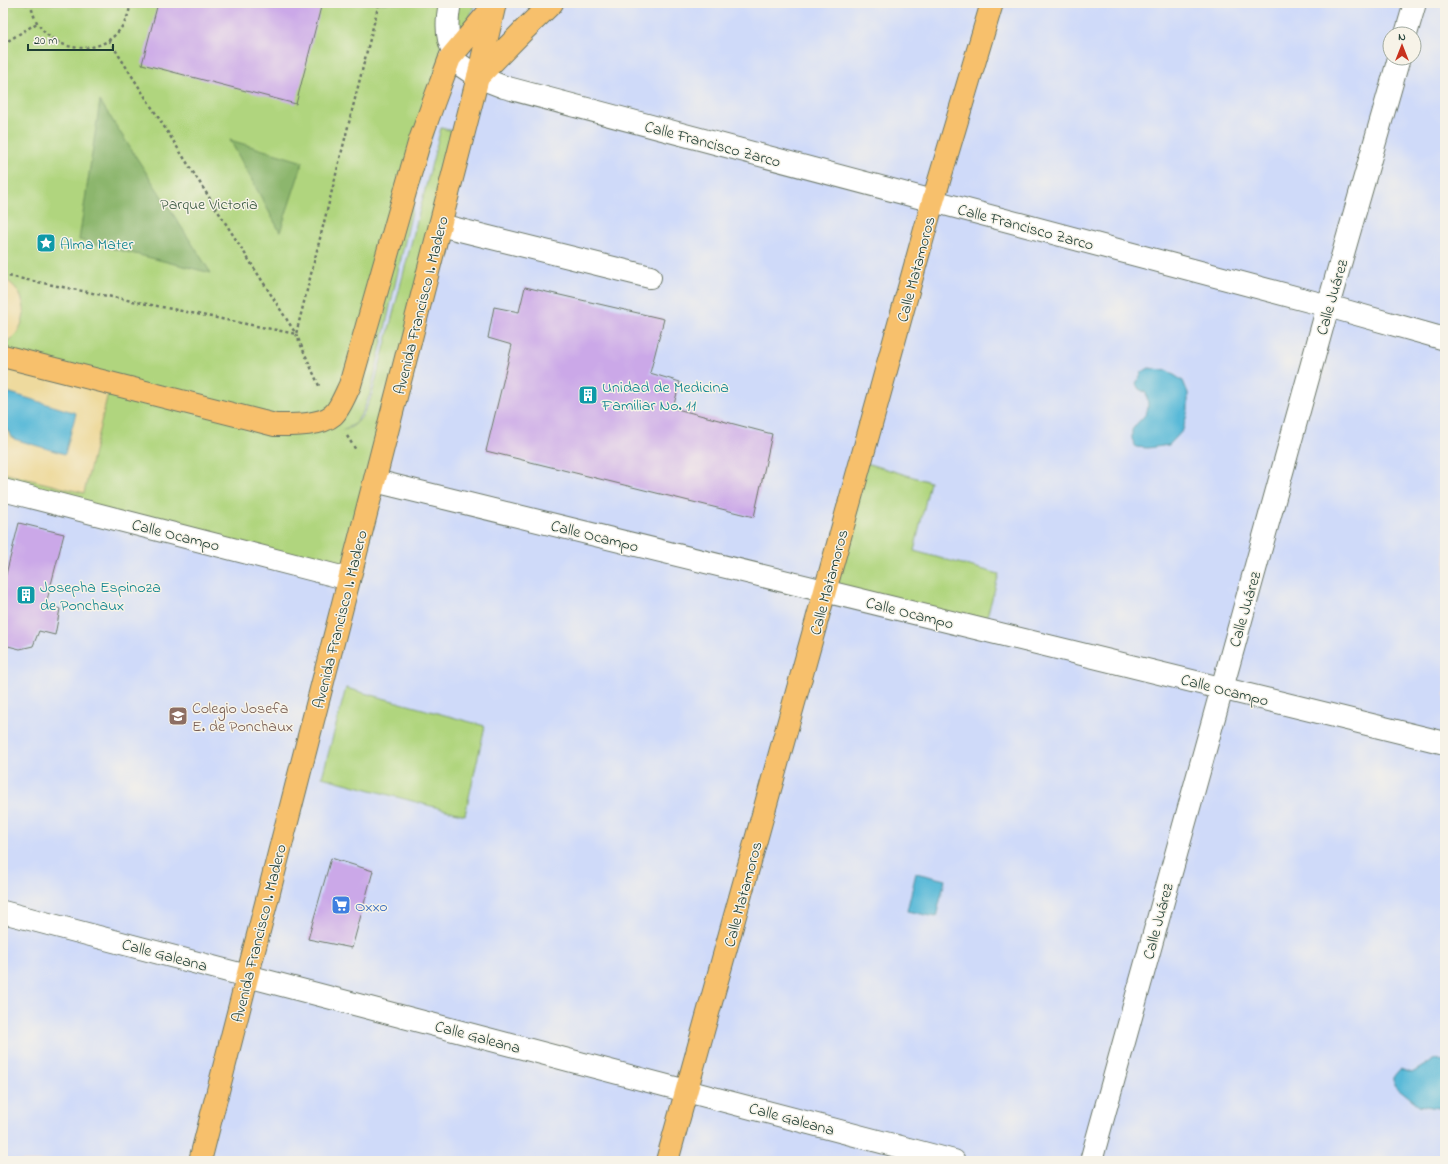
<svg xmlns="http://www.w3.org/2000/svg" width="1448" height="1164" font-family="'Indie Flower',sans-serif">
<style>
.built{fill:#cfdaf9;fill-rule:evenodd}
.green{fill:#b0d57e;stroke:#688959}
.forest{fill:#8cb66d;stroke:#567a50}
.sand{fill:#eeda9e;stroke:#868c69}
.water{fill:#59b9d8;stroke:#3c7b86}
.building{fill:#cba8e8}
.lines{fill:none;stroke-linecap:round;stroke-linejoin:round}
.minor-casing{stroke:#6a7667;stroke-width:24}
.major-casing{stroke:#6a7667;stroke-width:24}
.path{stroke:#6a7667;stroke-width:2.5;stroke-dasharray:3 3;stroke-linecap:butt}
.minor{stroke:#fff;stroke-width:22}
.major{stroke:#f7c06c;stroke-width:22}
.labels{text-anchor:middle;stroke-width:3;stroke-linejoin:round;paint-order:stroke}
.street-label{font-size:16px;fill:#1f3d34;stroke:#f7f3e8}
.park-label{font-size:16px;fill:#3c5b43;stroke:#f7f3e8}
.culture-label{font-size:16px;fill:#0d838f;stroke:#f7f3e8;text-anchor:start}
.education-label{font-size:16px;fill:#785e54;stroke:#f7f3e8;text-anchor:start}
.shop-label{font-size:16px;fill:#366cbe;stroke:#f7f3e8;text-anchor:start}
</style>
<rect width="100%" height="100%" fill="#f7f3e8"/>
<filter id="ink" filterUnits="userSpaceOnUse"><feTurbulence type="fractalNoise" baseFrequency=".025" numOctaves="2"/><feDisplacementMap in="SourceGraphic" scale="8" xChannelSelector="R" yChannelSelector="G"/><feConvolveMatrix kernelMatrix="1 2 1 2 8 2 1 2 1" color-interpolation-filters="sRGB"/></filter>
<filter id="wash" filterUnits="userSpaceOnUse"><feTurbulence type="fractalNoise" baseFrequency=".012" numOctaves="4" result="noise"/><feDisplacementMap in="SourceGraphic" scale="16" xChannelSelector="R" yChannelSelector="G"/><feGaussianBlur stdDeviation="0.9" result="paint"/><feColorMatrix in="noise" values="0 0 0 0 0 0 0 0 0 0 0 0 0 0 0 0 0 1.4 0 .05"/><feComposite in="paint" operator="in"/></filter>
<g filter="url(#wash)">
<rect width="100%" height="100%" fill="#f4dfc6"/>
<path class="built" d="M3 3H1445V1161H3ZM1390 34H1414V58H1390Z"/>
<g class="green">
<path d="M3 3H475L455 59 422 167 370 394 363 411 355 424 342 430C359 429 366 409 372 395L441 128 454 131 361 578 3 487Z"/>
<polygon points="863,462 930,482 914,551 999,574 984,627 828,589"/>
<polygon points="346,688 485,726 465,815 322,777"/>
</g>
<g class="forest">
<polygon points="100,101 211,273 79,240"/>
<polygon points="230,140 303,162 280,232"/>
</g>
<g class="sand">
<path d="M3 278C22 288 30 310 19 329 16 336 9 340 3 344Z"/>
<polygon points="3,364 109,389 84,493 3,473"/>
</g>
<g class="water">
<path d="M1149 368 1168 371 1183 381 1188 393V410L1183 430 1169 445 1148 448 1136 447 1132 439V430C1143 414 1152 416 1146 393L1139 389 1136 384 1142 372Z"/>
<polygon points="4,391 76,413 65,454 14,439 3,425 3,396"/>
<polygon points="916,873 945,880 936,917 907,911"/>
<polygon points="1435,1059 1445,1061 1445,1109 1419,1105 1394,1085 1394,1076 1400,1069 1412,1073"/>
</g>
<g id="blocks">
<g class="building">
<polygon points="158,3 322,3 296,104 142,64"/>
<polygon points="525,287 664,319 650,373 680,382 673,408 772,434 754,517 486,451 512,345 488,338 494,307 519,312"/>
<polygon points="19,523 64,534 46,604 60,609 55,635 39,631 33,646 20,649 8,646 3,643 3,586"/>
<polygon points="331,858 373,871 352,948 308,939"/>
</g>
</g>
</g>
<g filter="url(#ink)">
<use href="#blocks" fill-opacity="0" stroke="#6a7667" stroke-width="1"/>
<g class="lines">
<defs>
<g id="minor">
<path d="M450 3C447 18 445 36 453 50L450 58 478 77 504 87 1328 306 1445 339"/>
<polyline points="1406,34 1415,3"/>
<polyline points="440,225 650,277"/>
<polyline points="375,481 1445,743"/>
<polyline points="3,490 349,579"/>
<polyline points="3,912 954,1161"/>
<polyline points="1091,1161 1328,306 1399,58"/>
</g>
<g id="major">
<polyline points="478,77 525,29 552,3"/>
<path d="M3 356 275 425C292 425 320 426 333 415 340 409 346 393 350 385L419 143 434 101 450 58 492 8"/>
<polyline points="200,1161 478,77 495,3"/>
<polyline points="667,1161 933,201 992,3"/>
</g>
</defs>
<use href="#minor" class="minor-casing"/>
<use href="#major" class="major-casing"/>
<g class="path">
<path d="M31 3C35 47 95 65 121 28 127 20 129 12 131 3"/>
<polyline points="109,40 296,334 320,388"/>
<polyline points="3,44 37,23"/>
<polyline points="3,275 296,334 379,3"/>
<polyline points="347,436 356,450"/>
</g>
<use href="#minor" class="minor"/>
<use href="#major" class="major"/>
</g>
</g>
<defs>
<symbol id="sight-square" viewBox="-11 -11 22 22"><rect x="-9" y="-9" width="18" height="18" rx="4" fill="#0f9aa8" stroke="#f7f3e8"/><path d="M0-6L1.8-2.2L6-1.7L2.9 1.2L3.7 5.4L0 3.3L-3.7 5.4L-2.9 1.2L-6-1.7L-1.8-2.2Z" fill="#fff"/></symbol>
<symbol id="building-square" viewBox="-11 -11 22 22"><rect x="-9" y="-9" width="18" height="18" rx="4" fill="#0f9aa8" stroke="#f7f3e8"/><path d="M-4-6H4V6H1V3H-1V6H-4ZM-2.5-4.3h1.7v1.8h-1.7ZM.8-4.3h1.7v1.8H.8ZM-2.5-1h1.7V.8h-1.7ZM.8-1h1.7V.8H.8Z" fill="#fff"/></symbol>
<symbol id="school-square" viewBox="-11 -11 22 22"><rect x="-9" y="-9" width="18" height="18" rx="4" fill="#8d6e63" stroke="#f7f3e8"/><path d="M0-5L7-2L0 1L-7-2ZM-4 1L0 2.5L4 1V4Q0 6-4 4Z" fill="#fff"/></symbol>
<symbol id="supermarket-square" viewBox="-11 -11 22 22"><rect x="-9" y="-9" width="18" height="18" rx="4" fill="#3f7fe0" stroke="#f7f3e8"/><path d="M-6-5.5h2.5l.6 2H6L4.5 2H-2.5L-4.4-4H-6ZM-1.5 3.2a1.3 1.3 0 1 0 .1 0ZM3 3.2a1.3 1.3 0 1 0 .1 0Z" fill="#fff"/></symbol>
</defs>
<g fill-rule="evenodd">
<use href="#sight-square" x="35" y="232" width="22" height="22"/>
<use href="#building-square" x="577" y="384" width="22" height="22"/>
<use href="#building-square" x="15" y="584" width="22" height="22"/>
<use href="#school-square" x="167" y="705" width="22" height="22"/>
<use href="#supermarket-square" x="330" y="894" width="22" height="22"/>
</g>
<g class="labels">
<g class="street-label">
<text transform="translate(713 143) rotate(15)" y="6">Calle Francisco Zarco</text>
<text transform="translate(1026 226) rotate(15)" y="6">Calle Francisco Zarco</text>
<text transform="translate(915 269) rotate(-75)" y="6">Calle Matamoros</text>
<text transform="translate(1331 297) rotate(-74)" y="6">Calle Juárez</text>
<text transform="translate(420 305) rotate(-76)" y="6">Avenida Francisco I. Madero</text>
<text transform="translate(176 534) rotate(14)" y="6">Calle Ocampo</text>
<text transform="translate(595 535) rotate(14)" y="6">Calle Ocampo</text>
<text transform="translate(828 582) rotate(-75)" y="6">Calle Matamoros</text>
<text transform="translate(1244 609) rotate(-74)" y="6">Calle Juárez</text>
<text transform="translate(910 612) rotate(14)" y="6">Calle Ocampo</text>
<text transform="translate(339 619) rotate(-76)" y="6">Avenida Francisco I. Madero</text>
<text transform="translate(1225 689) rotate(14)" y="6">Calle Ocampo</text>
<text transform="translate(742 894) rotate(-75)" y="6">Calle Matamoros</text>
<text transform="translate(1157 921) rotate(-75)" y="6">Calle Juárez</text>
<text transform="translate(258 933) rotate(-76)" y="6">Avenida Francisco I. Madero</text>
<text transform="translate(165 954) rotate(15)" y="6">Calle Galeana</text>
<text transform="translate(478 1036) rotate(15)" y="6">Calle Galeana</text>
<text transform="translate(792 1118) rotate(15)" y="6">Calle Galeana</text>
</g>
<g class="park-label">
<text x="209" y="209">Parque Victoria</text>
</g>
<g class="culture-label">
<text x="60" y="249">Alma Mater</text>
<text x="602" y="392">Unidad de Medicina<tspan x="602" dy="18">Familiar No. 11</tspan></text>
<text x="40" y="592">Josepha Espinoza<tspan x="40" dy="18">de Ponchaux</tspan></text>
</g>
<g class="education-label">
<text x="192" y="713">Colegio Josefa<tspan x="192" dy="18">E. de Ponchaux</tspan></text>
</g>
<g class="shop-label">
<text x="355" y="911">Oxxo</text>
</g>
</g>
<rect width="1448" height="1164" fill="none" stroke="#f7f3e8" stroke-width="16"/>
<g transform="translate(1402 46)"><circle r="19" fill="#f7f3e8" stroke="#a1aaa0"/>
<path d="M0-3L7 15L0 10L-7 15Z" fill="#c8321e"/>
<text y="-6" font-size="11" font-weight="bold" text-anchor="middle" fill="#1f3d34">N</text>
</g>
<path d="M28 44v6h85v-6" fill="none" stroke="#1f3d34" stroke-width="2"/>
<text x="34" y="44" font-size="12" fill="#1f3d34" stroke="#f7f3e8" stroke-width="3" paint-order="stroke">20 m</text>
</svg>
